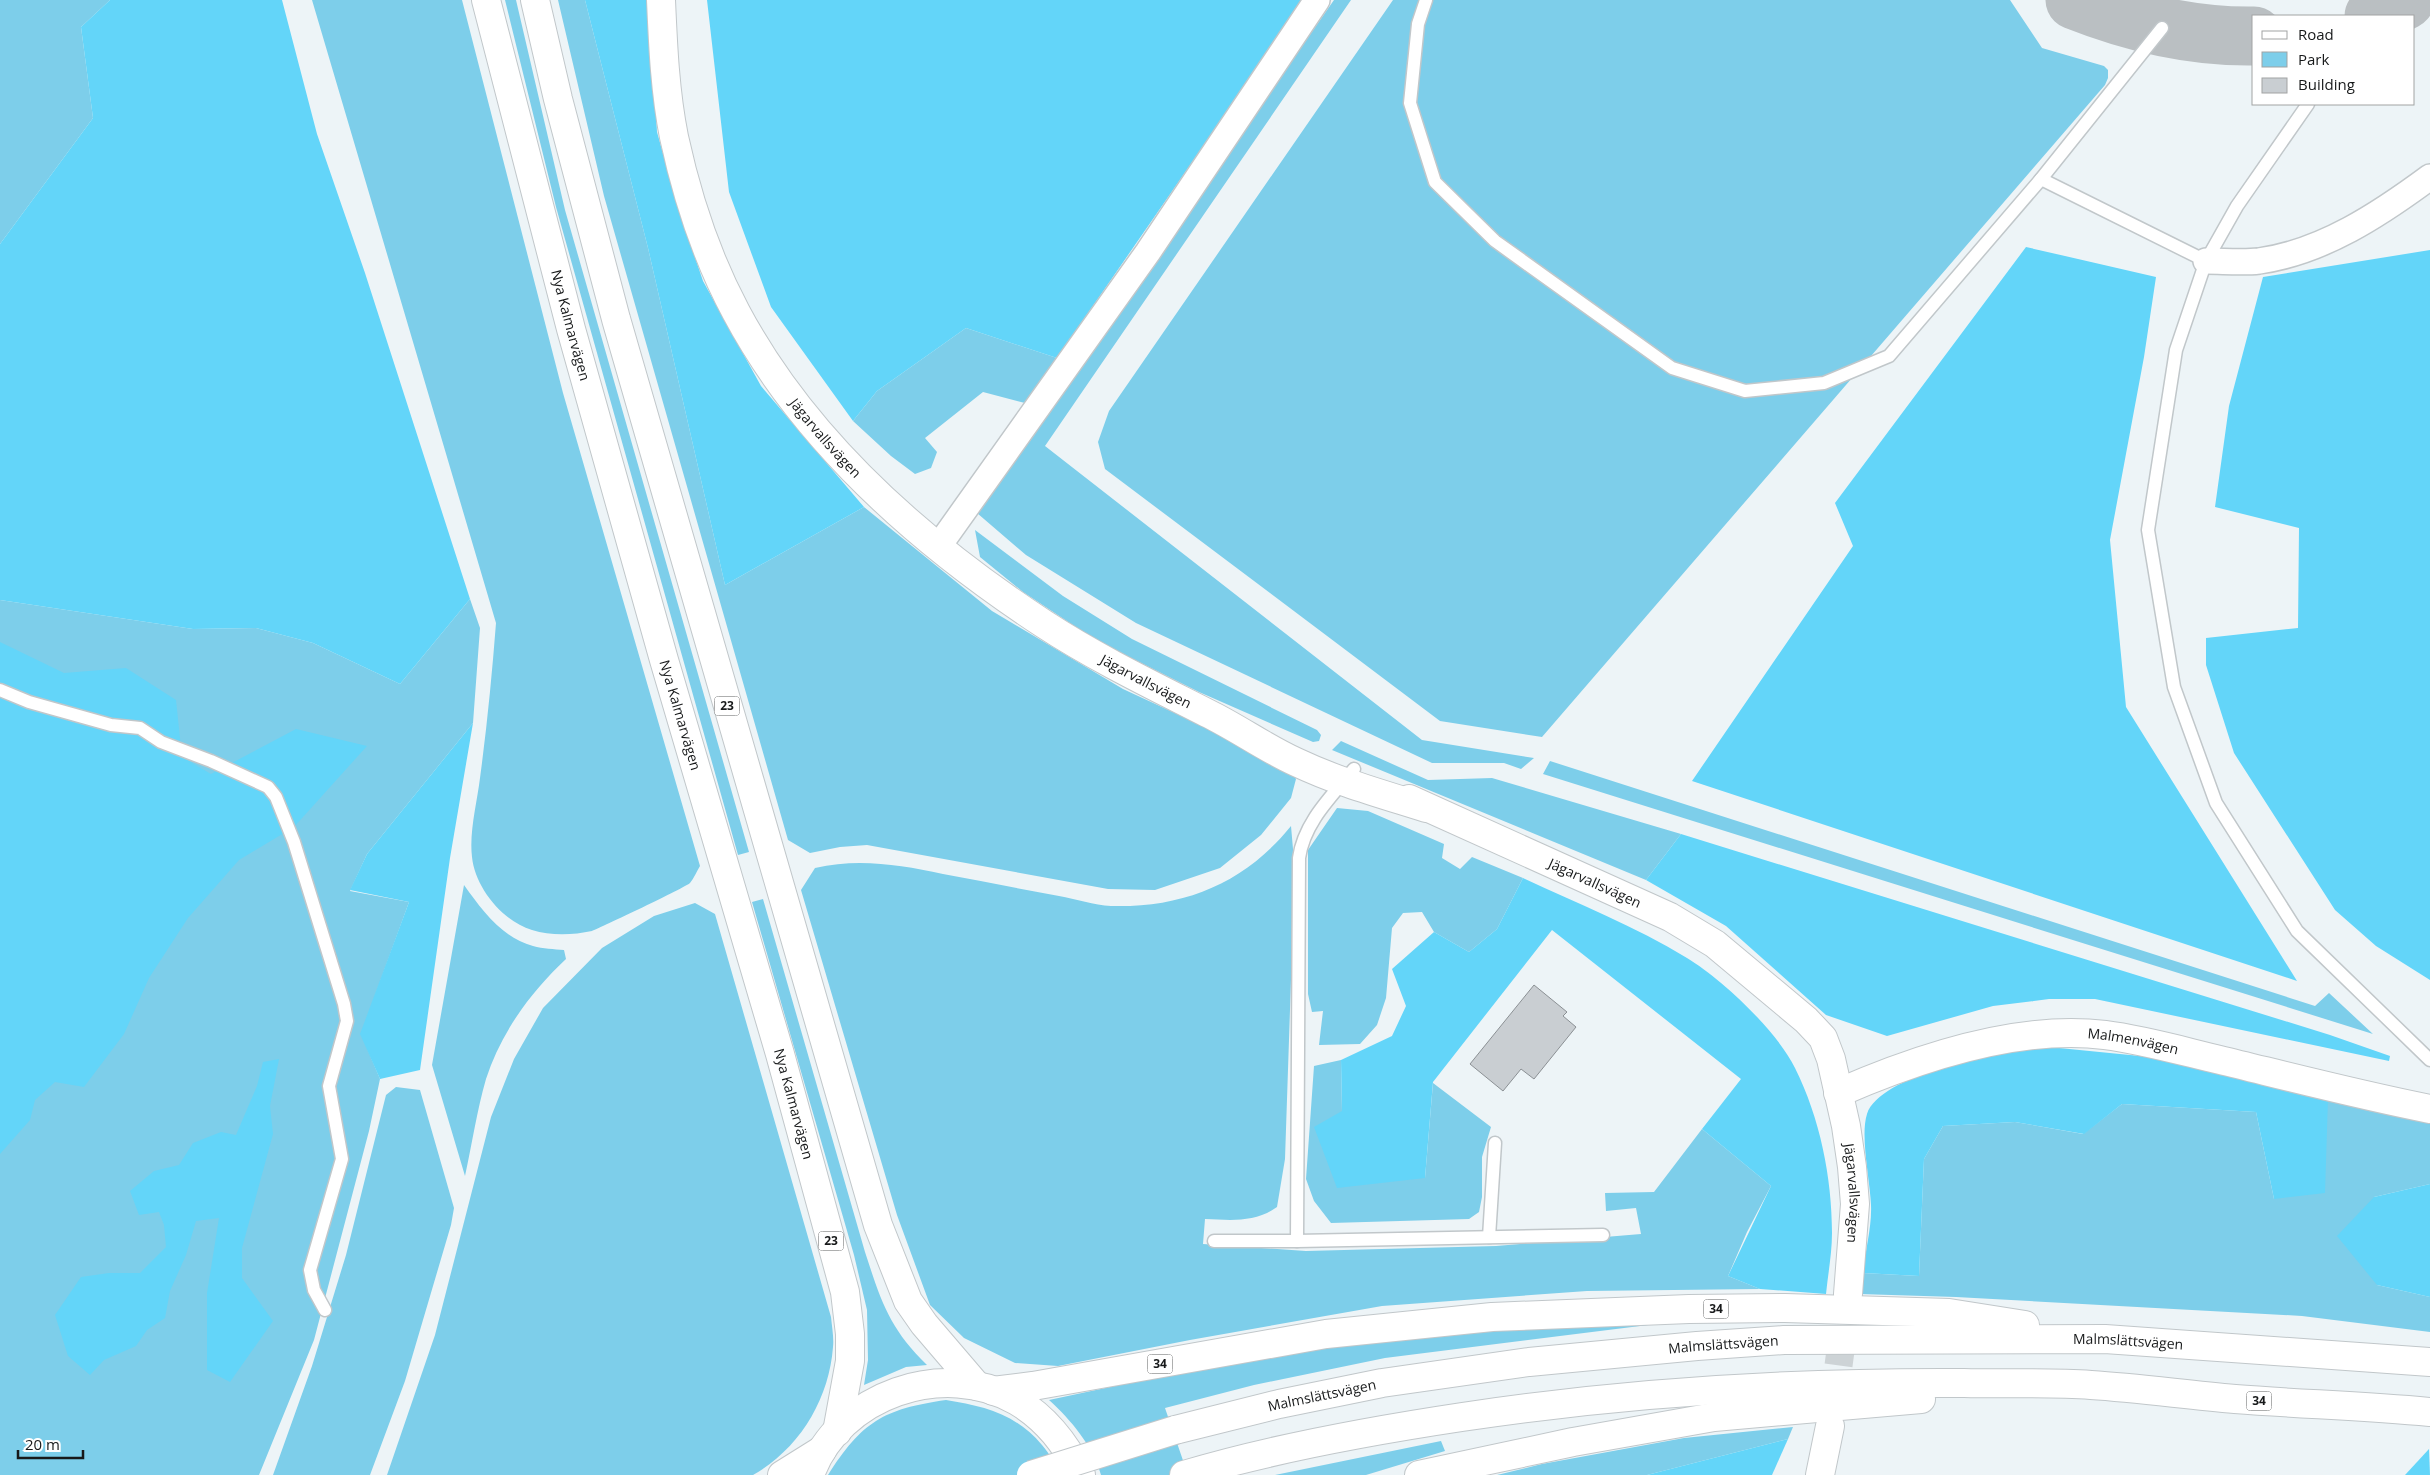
<svg xmlns="http://www.w3.org/2000/svg" width="2430" height="1475" font-family="'Open Sans',sans-serif">
<style>
.green{fill:#7dceea}
.forest{fill:#63d5f9}
.lines{fill:none;stroke-linecap:round;stroke-linejoin:round}
.taxiway{stroke:#babfc2;stroke-width:59}
.building{fill:#c9ced2;stroke:#8b9094}
.tertiary-tunnel{stroke:#cdd3d6;stroke-width:28;stroke-dasharray:28 14;stroke-linecap:butt}
.service-casing{stroke:#c1c7ca;stroke-width:15}
.minor-casing{stroke:#c1c7ca;stroke-width:28}
.tertiary-casing{stroke:#c1c7ca;stroke-width:30}
.primary-casing{stroke:#c1c7ca;stroke-width:30}
.motorway-casing{stroke:#c1c7ca;stroke-width:30}
.service{stroke:#fff;stroke-width:12}
.minor{stroke:#fff;stroke-width:25}
.tertiary{stroke:#fff;stroke-width:28}
.primary{stroke:#fff;stroke-width:28}
.motorway{stroke:#fff;stroke-width:28}
.motorway-bridge-casing{stroke:#c1c7ca;stroke-width:30;stroke-linecap:butt}
.motorway-bridge{stroke:#fff;stroke-width:28}
.labels{text-anchor:middle;stroke-width:4.5;stroke-linejoin:round;paint-order:stroke}
.shield{fill:#fff;stroke:#5d5e5f;stroke-width:1}
.shield-label{font-size:12px;font-weight:bold;fill:#17191a}
.street-label{font-size:14px;fill:#17191a;stroke:#fff}
</style>
<rect width="100%" height="100%" fill="#edf4f7"/>
<g class="green">
<polygon points="0,0 110,0 81,27 93,118 0,244"/>
<path d="M312 0H462L563 393 700 866C697 871 694 878 690 883 686 887 600 928 592 931 573 935 551 936 532 930 502 921 475 887 472 857 469 832 477 803 480 778 487 726 492 675 496 623Z"/>
<polygon points="505,0 516,0 565,210 749,852 738,855 556,207"/>
<polygon points="558,0 585,0 648,248 725,585 864,507 992,611 1123,689 1287,765 1296,779 1291,798 1261,835 1220,868 1155,890 1108,889 867,845 840,847 810,853 788,840 604,196"/>
<polygon points="1334,0 1351,0 1045,446 1422,740 1534,758 1521,769 1504,763 1432,763 1136,623 1026,555 977,513"/>
<polygon points="1393,0 2010,0 2042,48 2104,66 2108,70 2108,78 2105,85 1542,737 1440,721 1105,469 1098,442 1109,411"/>
<polygon points="966,328 1057,358 1025,403 983,392 925,438 937,452 931,468 915,474 891,456 853,421 877,391"/>
<polygon points="975,530 1063,596 1132,639 1317,730 1321,735 1319,741 1313,742 1199,692 1097,641 1023,592 980,557"/>
<polygon points="470,599 480,628 473,723 367,854 350,891 409,902 361,1034 380,1079 369,1131 314,1340 259,1475 0,1475 0,600 193,629 256,628 313,643 400,684"/>
<polygon points="1341,741 1428,780 1492,778 1681,834 1646,880 1332,750"/>
<polygon points="1550,761 2315,1006 2329,993 2373,1034 1543,774"/>
<polygon points="1337,808 1368,811 1444,844 1442,858 1460,869 1472,857 1523,878 1497,929 1469,952 1434,932 1422,912 1403,913 1392,928 1386,998 1377,1025 1360,1044 1319,1045 1323,1011 1312,1012 1308,994 1308,850"/>
<path d="M1291 826 1293 849 1291 980 1285 1159 1277 1207C1255 1223 1231 1220 1205 1219L1203 1244 1306 1251 1496 1246 1641 1234 1636 1208 1606 1211 1605 1193 1654 1192 1702 1129 1771 1186 1747 1232 1728 1276 1760 1289 1587 1291 1382 1306 1190 1340 1058 1366 1015 1363 964 1338 930 1305 897 1215 801 890 815 868C859 858 900 865 943 874 982 881 1020 889 1059 896 1076 899 1094 905 1111 906 1184 908 1245 883 1291 826Z"/>
<path d="M464 885C482 910 501 937 533 946 543 949 554 949 564 950L566 959C531 992 501 1032 486 1079 477 1110 472 1144 465 1176L432 1065Z"/>
<path d="M763 899 865 1252C881 1301 889 1328 927 1365L906 1367 864 1385 868 1360 867 1310 854 1255 752 902Z"/>
<path d="M695 903 715 914 831 1317C832 1327 834 1338 833 1347 829 1400 799 1449 753 1475H387L435 1335 491 1117 514 1059 543 1008 602 948 654 916Z"/>
<polygon points="1341,1060 1342,1111 1425,1178 1433,1083 1491,1127 1482,1157 1482,1197 1479,1212 1469,1219 1331,1223 1314,1201 1306,1179 1314,1066"/>
<polygon points="396,1087 420,1090 454,1208 451,1225 405,1381 370,1475 273,1475 312,1366 346,1255 386,1095"/>
<polygon points="2328,1098 2430,1118 2430,1184 2374,1197 2377,1285 2430,1297 2430,1332 2302,1316 1956,1297 1859,1294 1863,1273 1919,1276 1924,1159 1943,1126 2015,1122 2083,1134 2122,1104 2256,1112 2274,1199"/>
<path d="M1648 1318V1325L1385 1358 1254 1385 1165 1408 1188 1475H1101C1093 1446 1071 1420 1049 1400L1171 1374 1386 1336Z"/>
<path d="M946 1400C984 1406 1016 1414 1042 1445 1050 1454 1055 1465 1061 1475H828C862 1422 883 1409 946 1400Z"/>
<polygon points="1793,1427 1788,1439 1647,1475 1497,1475 1542,1464 1684,1438"/>
<polygon points="1441,1441 1445,1451 1366,1475 1275,1475"/>
</g>
<g class="forest">
<polygon points="110,0 282,0 317,134 365,273 470,599 400,684 313,643 256,628 193,629 0,600 0,244 93,118 81,27"/>
<polygon points="585,0 649,0 657,132 679,210 703,281 761,386 864,507 725,585 648,248"/>
<polygon points="707,0 1304,0 1057,358 966,328 877,391 853,421 771,307 729,192"/>
<polygon points="2026,247 2156,277 2144,357 2110,540 2126,707 2297,981 1692,781 1853,546 1835,503"/>
<polygon points="2430,250 2430,980 2376,946 2335,910 2234,753 2206,665 2206,638 2298,628 2299,528 2215,507 2229,406 2263,277"/>
<polygon points="0,642 64,673 126,668 176,700 182,757 211,774 296,729 367,746 294,827 239,860 188,918 149,978 124,1034 84,1087 55,1082 35,1100 30,1120 0,1154"/>
<polygon points="473,723 450,858 420,1070 380,1079 360,1034 409,902 350,890 367,854"/>
<polygon points="1681,834 2330,1035 2390,1056 2389,1061 2095,999 2049,999 1993,1006 1887,1036 1826,1015 1726,926 1646,880"/>
<path d="M1523 878C1578 904 1635 926 1687 958 1722 979 1777 1031 1795 1068 1820 1118 1832 1178 1832 1233 1832 1253 1828 1274 1826 1294L1760 1289 1728 1276 1771 1186 1702 1129 1741 1079 1552 930 1433 1082 1425 1178 1337 1188 1314 1127 1342 1111 1341 1060 1392 1036 1406 1006 1392 969 1434 932 1469 952 1497 929Z"/>
<path d="M2039 1046 2150 1057 2328 1098 2325 1193 2274 1199 2256 1112 2122 1104 2084 1134 2015 1122 1943 1126 1924 1159 1919 1276 1863 1273C1865 1251 1872 1227 1871 1205 1870 1180 1860 1136 1867 1114 1881 1073 2000 1054 2039 1046Z"/>
<polygon points="279,1059 270,1106 273,1134 242,1248 242,1278 273,1321 230,1382 207,1370 207,1293 219,1218 196,1221 186,1255 170,1291 165,1318 147,1330 136,1346 104,1360 90,1375 68,1356 55,1315 81,1277 109,1273 140,1273 166,1247 164,1225 159,1212 139,1215 130,1191 154,1171 179,1165 193,1143 221,1132 236,1135 257,1086 263,1062"/>
<polygon points="2430,1184 2430,1297 2377,1285 2337,1236 2374,1197"/>
<polygon points="1788,1439 1772,1475 1647,1475"/>
<polygon points="2429,1449 2430,1475 2405,1475"/>
</g>
<g class="lines">
<g class="taxiway">
<path d="M2075 0C2133 23 2191 37 2254 36"/>
<polyline points="2374,16 2405,0"/>
</g>
</g>
<polygon class="building" points="1534,985 1567,1012 1563,1016 1576,1027 1534,1079 1521,1069 1503,1091 1470,1064"/>
<g class="lines">
<polyline class="tertiary-tunnel" points="1833,1407 1848,1294"/>
<defs>
<g id="service">
<polyline points="1426,0 1418,24 1410,103 1435,182 1495,241 1672,368 1745,391 1824,383 1889,356 2041,179 2162,28"/>
<polyline points="2308,104 2237,206 2206,261 2176,350 2148,530 2174,687 2216,803 2297,931 2430,1060"/>
<polyline points="2041,179 2206,261"/>
<polyline points="0,690 29,702 111,725 140,728 161,742 211,761 268,787 276,797 294,842 344,1004 347,1021 329,1086 342,1159 310,1270 314,1290 325,1310"/>
<path d="M1354 769C1332 796 1304 822 1299 858L1297 1241 1603 1235"/>
<polyline points="1489,1237 1495,1143"/>
<polyline points="1214,1241 1297,1241"/>
</g>
<g id="minor">
<path d="M2206 261C2223 261 2242 263 2259 261 2323 252 2380 214 2430 177"/>
<polyline points="938,547 1148,252 1317,0"/>
</g>
<g id="tertiary">
<path id="s1" d="M661 0C663 46 665 92 674 137 687 197 707 258 736 312 805 442 922 544 1044 624 1096 658 1152 685 1207 713 1238 728 1265 748 1296 762 1338 782 1382 794 1426 808"/>
<path id="s2" d="M1409 799 1670 917 1715 944 1806 1020 1823 1038 1831 1059 1846 1126 1852 1167 1855 1204 1848 1294"/>
<path id="s3" d="M1838 1093C1918 1058 2018 1024 2105 1035 2144 1040 2182 1051 2220 1060 2290 1077 2359 1095 2430 1109"/>
<polyline points="1820,1475 1830,1426"/>
</g>
<g id="primary">
<path id="s4" d="M486 0 571 329 664 660 780 1054 845 1292 850 1334V1361L837 1432"/>
<polyline points="535,0 558,99 616,319 878,1225 908,1301 924,1324 977,1386"/>
<path d="M810 1475C839 1394 944 1359 1017 1401 1047 1419 1066 1444 1081 1475"/>
</g>
<g id="motorway">
<polyline points="993,1391 1033,1386 1326,1334 1492,1317 1689,1309 1785,1308 1949,1313 2025,1325"/>
<path id="s5" d="M1175 1430 1279 1404 1382 1383 1529 1362 1697 1346 1784 1340 2105 1339 2430 1362"/>
<polyline points="782,1475 822,1450"/>
<path d="M1184 1475C1274 1448 1369 1431 1462 1417 1628 1392 1796 1382 1964 1383 2006 1384 2049 1382 2091 1385 2139 1388 2187 1395 2235 1399 2300 1404 2365 1406 2430 1412"/>
<polyline points="1419,1475 1573,1442 1714,1417 1921,1399"/>
</g>
</defs>
<use href="#service" class="service-casing"/>
<use href="#minor" class="minor-casing"/>
<use href="#tertiary" class="tertiary-casing"/>
<use href="#primary" class="primary-casing"/>
<use href="#motorway" class="motorway-casing"/>
<use href="#service" class="service"/>
<use href="#minor" class="minor"/>
<use href="#tertiary" class="tertiary"/>
<use href="#primary" class="primary"/>
<use href="#motorway" class="motorway"/>
<defs>
<polyline id="motorway-bridge" points="1031,1475 1175,1430"/>
</defs>
<use href="#motorway-bridge" class="motorway-bridge-casing"/>
<use href="#motorway-bridge" class="motorway-bridge"/>
</g>
<g class="labels">
<g class="shield">
<rect x="714.5" y="696.5" width="25" height="19" rx="4"/>
<rect x="818.5" y="1231.5" width="25" height="19" rx="4"/>
<rect x="1703.5" y="1299.5" width="25" height="19" rx="4"/>
<rect x="1147.5" y="1354.5" width="25" height="19" rx="4"/>
<rect x="2246.5" y="1391.5" width="25" height="19" rx="4"/>
</g>
<g class="shield-label">
<text x="727" y="710">23</text>
<text x="831" y="1245">23</text>
<text x="1716" y="1313">34</text>
<text x="1160" y="1368">34</text>
<text x="2259" y="1405">34</text>
</g>
<g class="street-label">
<text dy="5" stroke="none"><textPath href="#s4" startOffset="336">Nya Kalmarvägen</textPath></text>
<text dy="5" stroke="none"><textPath href="#s1" startOffset="479">Jägarvallsvägen</textPath></text>
<text dy="5" stroke="none"><textPath href="#s1" startOffset="884">Jägarvallsvägen</textPath></text>
<text dy="5" stroke="none"><textPath href="#s4" startOffset="741">Nya Kalmarvägen</textPath></text>
<text dy="5" stroke="none"><textPath href="#s2" startOffset="204">Jägarvallsvägen</textPath></text>
<text dy="5" stroke="none"><textPath href="#s3" startOffset="305">Malmenvägen</textPath></text>
<text dy="5" stroke="none"><textPath href="#s4" startOffset="1146">Nya Kalmarvägen</textPath></text>
<text dy="5" stroke="none"><textPath href="#s2" startOffset="641">Jägarvallsvägen</textPath></text>
<text dy="5" stroke="none"><textPath href="#s5" startOffset="961">Malmslättsvägen</textPath></text>
<text dy="5" stroke="none"><textPath href="#s5" startOffset="556">Malmslättsvägen</textPath></text>
<text dy="5" stroke="none"><textPath href="#s5" startOffset="151">Malmslättsvägen</textPath></text>
</g>
</g>
<rect x="2252" y="15" width="162" height="90" fill="#ffffff" stroke="#a2a3a3"/>
<rect x="2262" y="31" width="25" height="8" fill="#ffffff" stroke="#a2a3a3"/>
<text x="2298" y="40" font-size="15" fill="#17191a">Road</text>
<rect x="2262" y="52" width="25" height="15" fill="#7dceea" stroke="#a2a3a3"/>
<text x="2298" y="65" font-size="15" fill="#17191a">Park</text>
<rect x="2262" y="78" width="25" height="15" fill="#c9ced2" stroke="#a2a3a3"/>
<text x="2298" y="90" font-size="15" fill="#17191a">Building</text>
<path d="M18 1450v8h65v-8" fill="none" stroke="#17191a" stroke-width="2.5"/>
<text x="25" y="1450" font-size="15" fill="#17191a" stroke="#ffffff" stroke-width="4" paint-order="stroke">20 m</text>
</svg>
